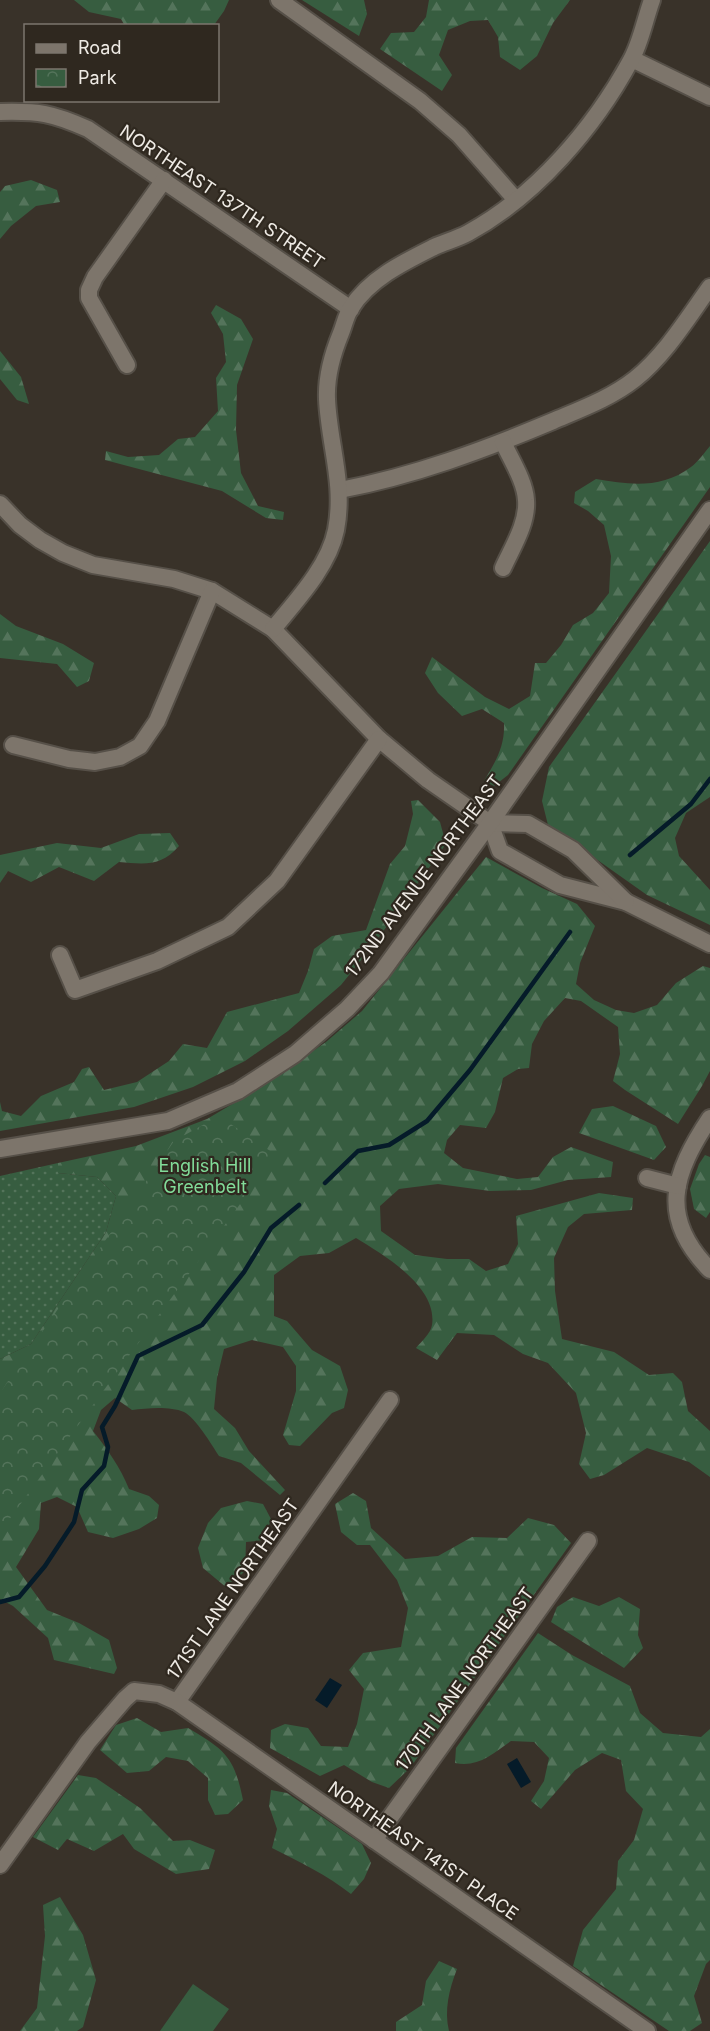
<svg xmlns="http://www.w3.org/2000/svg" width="710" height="2031" font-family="Inter,sans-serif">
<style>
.grass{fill:url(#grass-dots)}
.forest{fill:url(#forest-firs)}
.park{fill:url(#park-crowns)}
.garden{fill:#375d40}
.water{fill:#051b29}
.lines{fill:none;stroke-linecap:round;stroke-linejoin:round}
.stream{stroke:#051b29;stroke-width:4.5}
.minor-casing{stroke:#565048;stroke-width:20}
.minor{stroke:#7d756b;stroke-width:16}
.labels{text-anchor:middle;stroke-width:4.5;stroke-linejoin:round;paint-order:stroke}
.street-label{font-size:18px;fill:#efebe5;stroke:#2f281f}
.park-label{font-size:18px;fill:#82dc99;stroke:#2f281f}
</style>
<defs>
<pattern id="grass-dots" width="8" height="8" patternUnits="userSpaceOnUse" patternTransform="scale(1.5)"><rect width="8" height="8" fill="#375d40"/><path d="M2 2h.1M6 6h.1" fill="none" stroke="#54745b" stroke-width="1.8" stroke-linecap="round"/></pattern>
<pattern id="forest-firs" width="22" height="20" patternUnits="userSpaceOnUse" patternTransform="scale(1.5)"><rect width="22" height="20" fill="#375d40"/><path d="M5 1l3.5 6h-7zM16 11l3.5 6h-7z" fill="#54745b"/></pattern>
<pattern id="park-crowns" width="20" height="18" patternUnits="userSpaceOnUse" patternTransform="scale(1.5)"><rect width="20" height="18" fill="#375d40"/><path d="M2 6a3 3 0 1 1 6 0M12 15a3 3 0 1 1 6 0" fill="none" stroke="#54745b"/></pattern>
</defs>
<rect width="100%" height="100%" fill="#393229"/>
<polygon class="grass" points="58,1163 58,1173 97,1177 116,1196 106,1232 31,1344 0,1359 0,1176"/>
<g class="forest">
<polygon points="74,0 229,0 224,11 214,25 125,26 121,19 89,12"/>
<polygon points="302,0 364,0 367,14 359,36"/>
<polygon points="429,0 570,0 553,23 537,56 520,70 500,57 498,37 488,20 470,21 448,30 439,55 452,75 442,91 380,49 391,33 414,32 426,17"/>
<polygon points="31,180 57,190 60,202 36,206 11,226 0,239 0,192 5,186"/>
<polygon points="216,305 241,319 253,339 237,385 236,430 241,473 258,506 284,512 283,520 266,518 222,491 105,460 106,451 128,457 159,455 178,439 195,437 218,411 216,378 226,362 223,334 211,313"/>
<polygon points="0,351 21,377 29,404 17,400 0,379"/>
<path d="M710 446V487L508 775 494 786 484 781C496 761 505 746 504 723L482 709 462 716 438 693 425 673 432 657 485 697 509 709 530 696 535 663H546L561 645 573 625 593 613 609 593 611 556 604 525 588 511 574 503 575 492 596 479C630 485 662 489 691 467 698 462 704 453 710 446Z"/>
<polygon points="710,541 710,797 686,813 675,838 679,856 710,890 710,925 647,895 548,825 542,801 549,767"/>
<polygon points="0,614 16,626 63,644 94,663 89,681 77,687 57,664 0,658"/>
<polygon points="418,800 440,822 446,844 374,944 341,985 288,1031 245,1061 193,1087 134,1107 0,1131 0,1102 2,1111 21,1116 41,1096 74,1082 82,1069 89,1067 104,1090 137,1082 169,1061 183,1044 207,1048 227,1012 299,993 308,971 314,949 332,936 366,930 390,864 405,846 413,814 411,801"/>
<path d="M170 833 179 846C161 867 144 864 119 862L94 881 59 867 31 882 8 871 0 883V855L57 843 101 848 139 834Z"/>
<path d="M486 857 542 888 577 904 595 926 580 963 576 984 594 1000 616 1010 634 1013 657 1005 676 983 703 966 710 968V1071L702 1086 678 1124 625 1090 613 1081 620 1054 618 1027 581 1001 565 998 544 1021 532 1044 529 1068 518 1069 503 1078 495 1112 486 1128 460 1125 447 1140 444 1153 463 1168 517 1179 538 1177 553 1157 571 1147 613 1162 611 1177 568 1180 531 1190 490 1191 438 1184 399 1189 380 1206 381 1231 415 1255 447 1259H469L486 1271 508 1264 518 1244 516 1216 599 1193 633 1198 632 1210 584 1214 568 1227 554 1258 555 1291 562 1339 614 1352 649 1375 673 1373 682 1382 688 1411 710 1431V1477L689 1462 647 1448 604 1475 590 1479 579 1464 586 1433 576 1393 548 1363 523 1354 494 1335 457 1333 437 1360 416 1348C421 1342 431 1333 432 1325 438 1287 384 1255 356 1238L329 1253 300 1256 274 1275V1316L287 1321 312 1350 340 1366 348 1390 344 1408 332 1413 300 1446 289 1445 283 1435 296 1391V1366L283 1347 252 1340 224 1349 217 1378 214 1409 235 1428 249 1451 285 1490 280 1495 241 1463 219 1456C212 1445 195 1417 184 1412 170 1406 147 1408 132 1410L115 1398 101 1410 93 1431C108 1450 120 1467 129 1489L149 1496 159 1505 157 1518 139 1529 113 1538 88 1532 77 1507 57 1497 41 1503 39 1529 16 1567 47 1610 79 1623 109 1640 117 1668 114 1674 54 1660 48 1638 13 1606 0 1599V1359L31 1344 106 1232 116 1196 97 1177 58 1173V1163L136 1146 207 1119 256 1090 326 1042 362 1011Z"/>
<polygon points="613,1106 656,1126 666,1147 654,1160 579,1133 592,1109"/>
<polygon points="705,1155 710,1157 710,1212 706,1218 694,1209 690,1189 699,1164"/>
<polygon points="353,1493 366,1501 371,1528 405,1559 438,1556 472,1537 507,1538 528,1518 554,1525 571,1543 410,1768 389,1788 372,1782 344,1765 320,1776 270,1748 271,1730 285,1724 308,1728 321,1746 348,1747 357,1724 364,1689 349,1670 363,1653 401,1647 408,1608 397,1580 370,1545 357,1545 341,1532 335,1504"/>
<polygon points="247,1501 263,1504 271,1519 264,1540 246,1542 245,1571 227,1588 203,1568 198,1548 208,1523 221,1508"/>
<polygon points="573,1597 599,1606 619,1597 640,1609 638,1635 643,1648 624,1668 551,1622 557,1607"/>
<path d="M538 1633 572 1655 630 1686 640 1713 663 1733 701 1737 710 1729V1960L706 1964 694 1996 702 2023 690 2031H669L573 1966 583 1930 616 1889 618 1861 634 1840 643 1809 626 1791 621 1760 602 1753 575 1770 541 1809 531 1801 544 1781 549 1758 534 1742 511 1741C493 1754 477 1768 455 1763L456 1748Z"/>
<path d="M137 1718 161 1732 188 1728C225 1750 234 1756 243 1800L228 1814 215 1815 208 1800V1778L188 1761 166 1757 149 1771 127 1773 100 1750 116 1725Z"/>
<polygon points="78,1775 96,1778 140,1808 173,1841 190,1840 215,1850 209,1869 176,1874 134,1849 123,1834 94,1851 67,1839 58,1850 33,1837"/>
<path d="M271 1790 287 1793 362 1844 371 1863 364 1879 351 1894C327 1875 300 1862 272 1848L277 1829 269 1806Z"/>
<polygon points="60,1897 83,1935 96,1980 83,2027 77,2031 20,2031 37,2008 45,1936 43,1905"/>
<path d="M439 1961 457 1969C449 1990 444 2010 449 2031H396V2022L422 2005 426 1981Z"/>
</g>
<polygon class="park" points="219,1116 276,1155 0,1532 0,1393 174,1141"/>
<polygon class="garden" points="193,1984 229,2009 213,2031 160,2031"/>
<g class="water">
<polygon points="330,1678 342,1685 327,1708 315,1700"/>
<polygon points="517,1758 531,1782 521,1788 507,1764"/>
</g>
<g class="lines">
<g class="stream">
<polyline points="630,855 691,804 710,779"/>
<polyline points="325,1183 358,1151 389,1145 427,1121 470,1070 570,932"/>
<polyline points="0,1602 19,1597 45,1566 74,1522 82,1490 104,1466 108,1447 102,1427 115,1406 138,1356 202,1325 244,1272 271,1228 299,1205"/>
</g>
<defs>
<g id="minor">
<polyline points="279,0 420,101 459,135 516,200"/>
<polyline points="632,59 710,97"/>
<path d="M0 112C39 111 52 113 88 129L351 309"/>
<polyline points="127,365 89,298 89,290 95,277 164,180"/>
<path d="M340 490C414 476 484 450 553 421 581 409 611 398 635 379 665 355 687 319 710 287"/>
<polyline points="0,504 20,525 40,540 63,553 93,565 174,579 212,591 273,629 379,739 428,780 490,823 500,851 560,885 626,902 710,944"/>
<path d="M503 568C512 548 528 523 526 500 525 481 511 460 503 442"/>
<path d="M273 629C296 601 329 566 336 530 345 484 329 444 327 399 326 376 332 355 341 333 344 326 346 315 351 308 369 279 404 262 434 247 445 242 457 239 468 233 536 196 594 128 631 60 641 42 645 19 652 0"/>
<polyline points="13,745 69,759 95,762 120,757 140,746 157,721 212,591"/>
<polyline points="490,823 528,824 573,850 626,902"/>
<polyline points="60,955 75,990 157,961 228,927 277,881 379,739"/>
<path d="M710 1118C673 1174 658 1217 710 1270"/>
<polyline points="0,1149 168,1121 238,1091 295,1054 347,1009 381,973 490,823 710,510"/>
<polyline points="647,1178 678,1186"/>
<polyline points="177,1702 390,1400"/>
<polyline points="374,1840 588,1541"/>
<polyline points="0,1865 88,1742 125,1699 134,1691 159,1694 177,1702 647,2031"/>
</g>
</defs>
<use href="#minor" class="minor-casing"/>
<use href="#minor" class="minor"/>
</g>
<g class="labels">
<g class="street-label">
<text transform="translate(222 197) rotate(34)" y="6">NORTHEAST 137TH STREET</text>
<text transform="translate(424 876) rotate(-53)" y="6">172ND AVENUE NORTHEAST</text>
<text transform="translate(233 1589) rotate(-55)" y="6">171ST LANE NORTHEAST</text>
<text transform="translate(465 1679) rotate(-54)" y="6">170TH LANE NORTHEAST</text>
<text transform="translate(423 1851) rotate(35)" y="6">NORTHEAST 141ST PLACE</text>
</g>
<g class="park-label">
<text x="205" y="1172">English Hill<tspan x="205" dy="21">Greenbelt</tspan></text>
</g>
</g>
<rect x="24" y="24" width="195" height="78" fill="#2f281f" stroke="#7c766e" stroke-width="1.5"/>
<rect x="36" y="44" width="30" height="9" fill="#7d756b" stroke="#7c766e" stroke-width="1.5"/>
<text x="78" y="54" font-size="18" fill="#efebe5">Road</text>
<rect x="36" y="69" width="30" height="18" fill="url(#park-crowns)" stroke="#7c766e" stroke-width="1.5"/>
<text x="78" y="84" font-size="18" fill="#efebe5">Park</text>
</svg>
